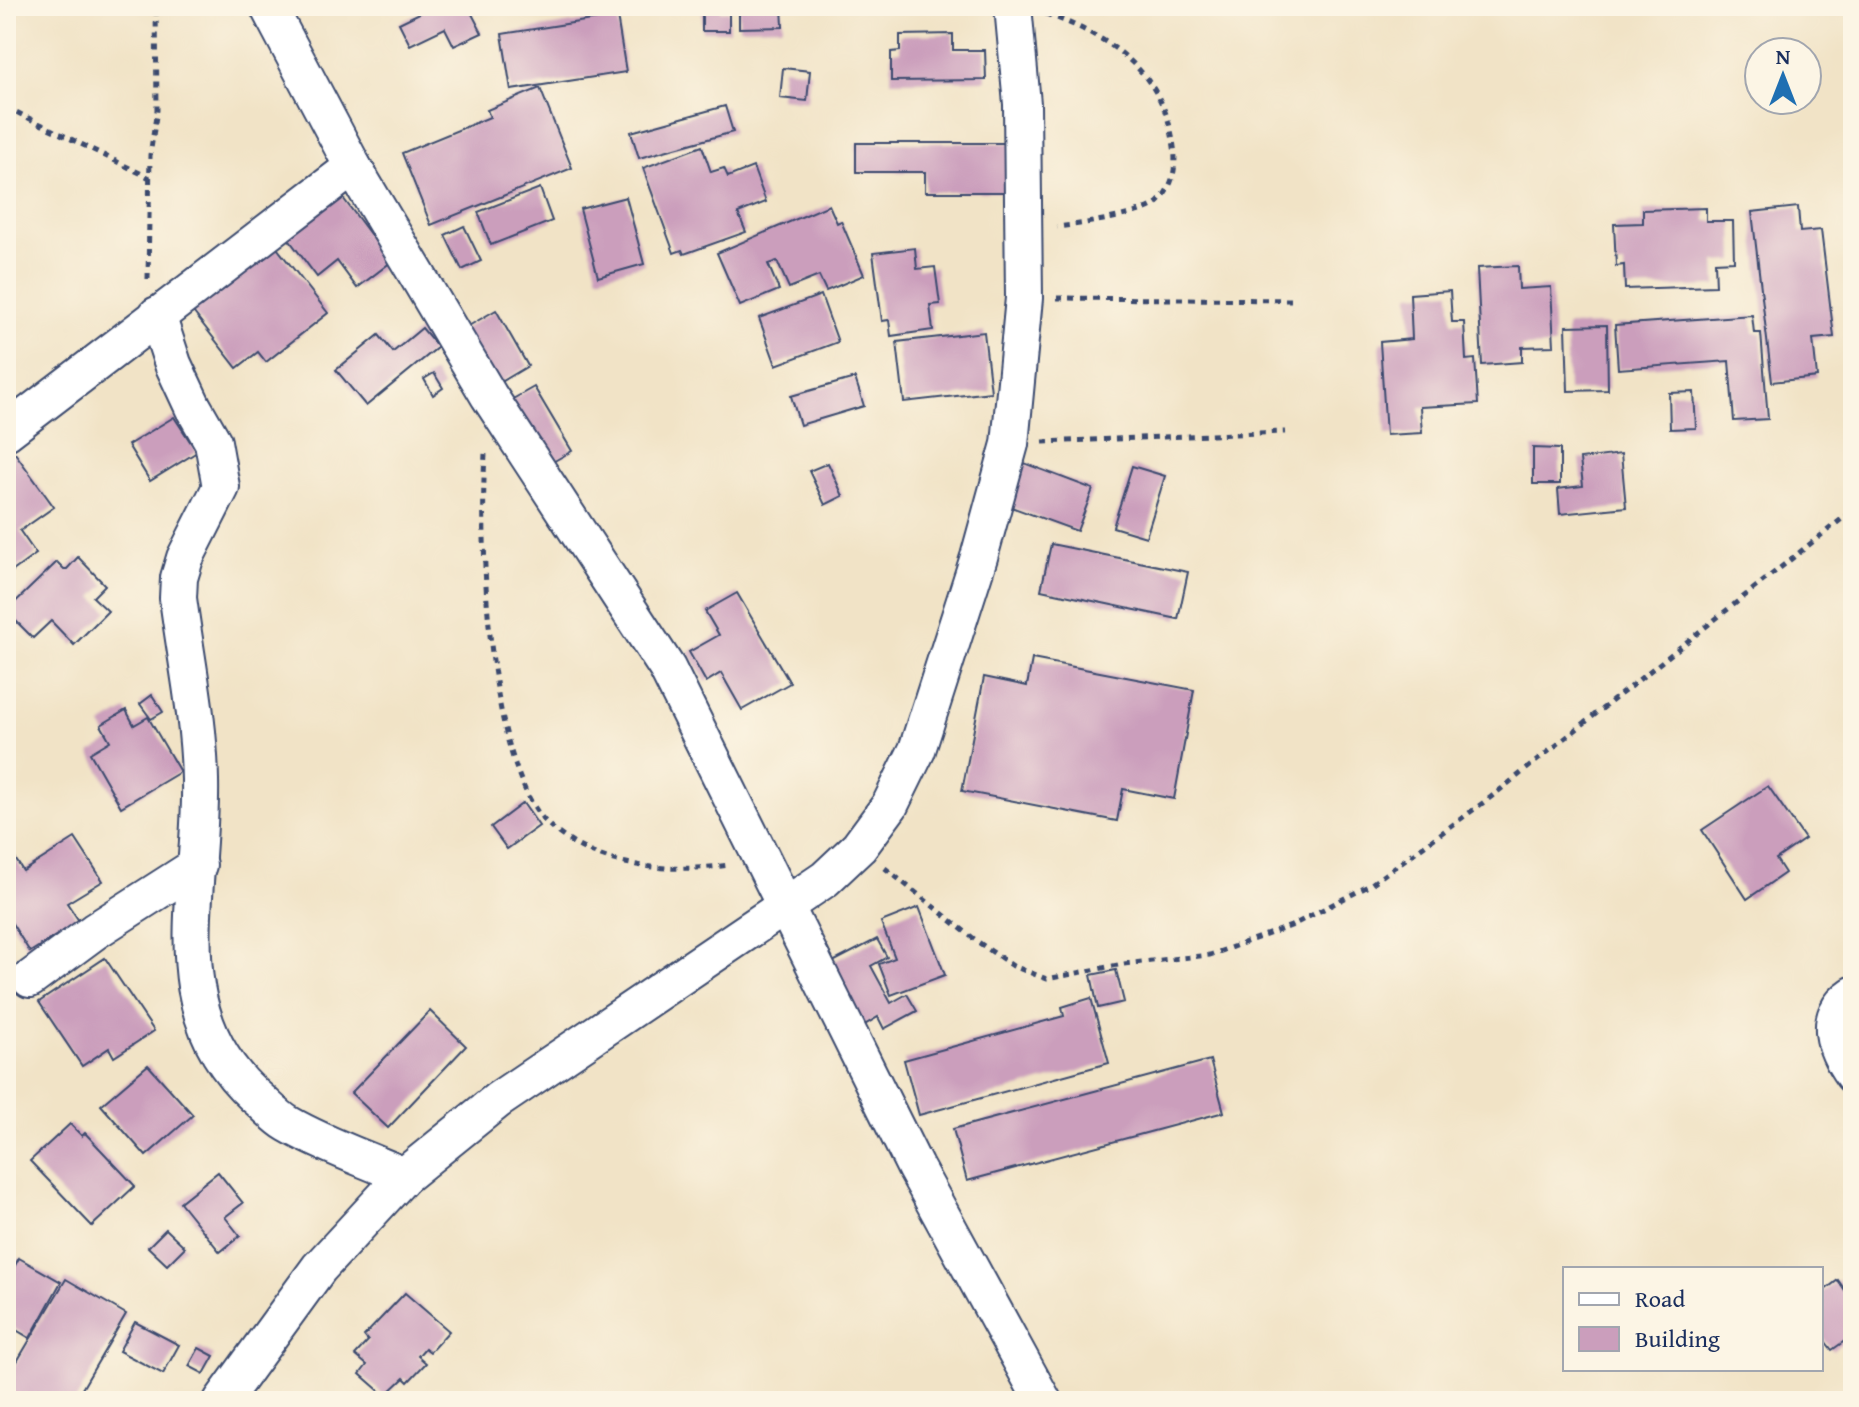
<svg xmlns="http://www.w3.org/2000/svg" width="1859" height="1407" font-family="'Gentium Book Plus',serif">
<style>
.building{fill:#cb9ebc}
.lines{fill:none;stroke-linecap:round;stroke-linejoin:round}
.street-casing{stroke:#3b4a6e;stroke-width:40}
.path{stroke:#3b4a6e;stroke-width:5;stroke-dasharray:6 6;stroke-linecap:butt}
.street{stroke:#fff;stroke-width:36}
</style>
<rect width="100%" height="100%" fill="#fcf5e5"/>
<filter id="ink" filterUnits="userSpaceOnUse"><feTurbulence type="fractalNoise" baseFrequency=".0125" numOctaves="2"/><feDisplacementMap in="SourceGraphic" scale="16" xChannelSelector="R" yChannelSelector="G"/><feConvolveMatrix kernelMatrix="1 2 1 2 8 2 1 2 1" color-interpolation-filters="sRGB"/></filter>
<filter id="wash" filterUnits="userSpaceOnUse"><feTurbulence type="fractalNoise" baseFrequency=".006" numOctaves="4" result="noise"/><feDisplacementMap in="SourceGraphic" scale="32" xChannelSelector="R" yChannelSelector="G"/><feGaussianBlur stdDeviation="1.8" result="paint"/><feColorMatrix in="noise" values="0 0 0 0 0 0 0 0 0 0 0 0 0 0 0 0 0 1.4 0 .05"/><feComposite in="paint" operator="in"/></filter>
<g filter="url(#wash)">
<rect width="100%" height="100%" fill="#f1e3c6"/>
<g id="blocks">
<g class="building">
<polygon points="434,6 480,6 482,9 472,14 482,33 454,46 445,28 410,45 399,23"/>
<polygon points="702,6 720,6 720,11 729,11 729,31 702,31"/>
<polygon points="739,6 782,6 783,27 739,28"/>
<polygon points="617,16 626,72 511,90 502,34"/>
<polygon points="953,34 953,50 985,50 986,80 891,81 891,52 900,51 900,35"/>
<polygon points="783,68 810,71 807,101 780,98"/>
<polygon points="540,88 572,168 431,225 402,153 490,117 487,110"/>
<polygon points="725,106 733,132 639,158 631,132"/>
<polygon points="856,143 1014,143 1014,192 925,192 925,172 856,172"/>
<polygon points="702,146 711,172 724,168 728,177 753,167 766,202 738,213 746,232 684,254 682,250 674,253 643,168"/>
<polygon points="540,188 552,221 491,245 478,212"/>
<polygon points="337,190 391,262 357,288 337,261 317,277 282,230"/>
<polygon points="626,197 644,264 598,277 580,209"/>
<polygon points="829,205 837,223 841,221 864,275 826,291 819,276 789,288 777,261 768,264 779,290 740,306 717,253"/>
<polygon points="1798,207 1800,232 1821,230 1834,337 1813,339 1817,377 1772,382 1752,212"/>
<polygon points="1706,208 1706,221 1733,221 1734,261 1715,262 1716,286 1625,289 1624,265 1616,266 1614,224 1643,223 1643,210"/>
<polygon points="464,226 481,261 462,270 445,235"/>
<polygon points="270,239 328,313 266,362 258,352 237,368 187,304"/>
<polygon points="915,248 917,269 935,267 940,304 930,305 933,330 891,336 889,320 882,321 873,253"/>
<polygon points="1518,266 1519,289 1551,287 1554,346 1522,347 1522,362 1482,365 1477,268"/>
<polygon points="1450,291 1452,322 1464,322 1466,360 1475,359 1478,404 1420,407 1422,433 1386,435 1380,342 1412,339 1410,294"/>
<polygon points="821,295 838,342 776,365 759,318"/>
<polygon points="496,310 528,366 493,387 460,331"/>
<polygon points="1752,315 1754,333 1761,333 1768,419 1734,421 1729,361 1618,369 1615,325"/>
<polygon points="1607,325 1608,390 1568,391 1566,326"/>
<polygon points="422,328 438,347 366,406 336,370 379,335 393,352"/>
<polygon points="984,332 991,392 904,402 897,342"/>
<polygon points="434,373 443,388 433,395 424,379"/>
<polygon points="855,378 864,406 800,425 791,396"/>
<polygon points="534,387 572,451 542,468 504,404"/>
<polygon points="1694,392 1696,428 1670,429 1669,393"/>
<polygon points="174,417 197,452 150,481 128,445"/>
<polygon points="1533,448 1560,449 1560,484 1533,484"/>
<polygon points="15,453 54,507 20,531 36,554 6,576 6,459"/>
<polygon points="1621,454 1626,507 1560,514 1558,489 1583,486 1580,459"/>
<polygon points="1016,460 1093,489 1077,531 1000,503"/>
<polygon points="828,463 843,496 825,505 809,471"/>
<polygon points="1132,466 1165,476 1146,537 1113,527"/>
<polygon points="1051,544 1188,572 1178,619 1041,590"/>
<polygon points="78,557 105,585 93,597 108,611 74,645 51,621 33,638 6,611 57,562 64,569 67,569"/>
<polygon points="737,593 790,683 742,710 721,673 706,682 689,652 719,635 705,611"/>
<polygon points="1032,659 1194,690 1174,799 1123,789 1117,821 962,791 984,677 1027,686"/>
<polygon points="152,695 163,712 151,719 140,704"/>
<polygon points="126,710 134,725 148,717 180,772 121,807 90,753 110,741 101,725"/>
<polygon points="1768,786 1805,839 1776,859 1785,873 1747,899 1702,830"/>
<polygon points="523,803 539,826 507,849 491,827"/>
<polygon points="75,838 103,881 67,903 79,921 30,952 6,914 6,844 23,871"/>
<polygon points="919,907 945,975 891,995 879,964 895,958 881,922"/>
<polygon points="877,939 887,957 871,966 891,1003 907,994 917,1011 884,1029 878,1017 861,1027 827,965"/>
<polygon points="105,958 154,1031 114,1057 109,1048 82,1066 39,1002"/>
<polygon points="1116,970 1124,1002 1098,1008 1091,975"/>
<polygon points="1091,998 1109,1063 919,1115 904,1060 1064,1016 1062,1007"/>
<polygon points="430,1011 466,1046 388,1128 351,1093"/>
<polygon points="1210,1060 1224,1112 967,1181 953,1129"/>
<polygon points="148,1065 193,1115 146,1156 101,1105"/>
<polygon points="70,1124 82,1136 85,1133 135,1186 92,1226 30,1161"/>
<polygon points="218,1172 243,1203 225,1217 240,1236 220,1252 180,1202"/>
<polygon points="166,1229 185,1247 167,1265 148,1247"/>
<polygon points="19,1258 61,1282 30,1338 6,1324 6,1282"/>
<polygon points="66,1279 126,1314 75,1401 6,1401 6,1380"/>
<polygon points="1838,1280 1847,1293 1853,1289 1853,1335 1832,1350 1821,1336 1821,1293"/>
<polygon points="405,1293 449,1331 430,1352 425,1348 418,1356 426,1363 408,1382 404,1378 385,1396 360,1374 367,1365 355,1355 368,1341 364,1336"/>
<polygon points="135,1322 179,1345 163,1374 119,1351"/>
<polygon points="199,1348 214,1356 204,1374 189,1366"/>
</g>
</g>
</g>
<g filter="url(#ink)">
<use href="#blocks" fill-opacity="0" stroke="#3b4a6e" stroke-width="2"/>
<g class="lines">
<defs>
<g id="street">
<polyline points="268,6 353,167 489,396 667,668 915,1167 1043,1401"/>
<path d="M157 315 173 364 193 407 213 442 221 487 185 558 179 578 178 598C186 659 199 719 200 780 203 891 159 1010 255 1096 266 1105 276 1117 288 1124 324 1145 366 1159 404 1176"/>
<polyline points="6,432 353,167"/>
<polyline points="30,979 95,931 198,865"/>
<path d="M1853 995C1821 1016 1835 1050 1853 1075"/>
<polyline points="222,1401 319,1268 404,1176 498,1100 825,879 859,847 890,805 917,750 979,557 1010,444 1024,298 1022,104 1013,6"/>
</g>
</defs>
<use href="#street" class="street-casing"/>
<g class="path">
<path d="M1046 14C1112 37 1164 73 1174 147 1177 167 1173 188 1157 203 1143 215 1077 225 1057 227"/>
<polyline points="6,107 150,178"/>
<polyline points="148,279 150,155 157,110 156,6"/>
<polyline points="1057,298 1295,300"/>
<polyline points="1043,442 1285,432"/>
<path d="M485 454C480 538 486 768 550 826 597 869 668 873 729 865"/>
<polyline points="885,868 978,942 1013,966 1047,979 1123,964 1210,955 1291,926 1370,885 1491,797 1853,510"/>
</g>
<use href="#street" class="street"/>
</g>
</g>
<rect width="1859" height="1407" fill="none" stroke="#fcf5e5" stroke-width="32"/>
<rect x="1563" y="1267" width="260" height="104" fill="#fcf5e5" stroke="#a2a6af" stroke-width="2"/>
<rect x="1579" y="1293" width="40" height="12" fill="#ffffff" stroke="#a2a6af" stroke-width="2"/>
<text x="1635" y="1307" font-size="24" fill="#1b2f5e">Road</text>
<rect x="1579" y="1327" width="40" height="24" fill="#cb9ebc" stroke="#a2a6af" stroke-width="2"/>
<text x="1635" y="1347" font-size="24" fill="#1b2f5e">Building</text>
<g transform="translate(1783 76)"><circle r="38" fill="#fcf5e5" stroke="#a2a6af" stroke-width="2"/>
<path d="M0-6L14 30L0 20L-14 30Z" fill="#1f6fb2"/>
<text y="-12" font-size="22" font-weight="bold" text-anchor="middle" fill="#1b2f5e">N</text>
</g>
</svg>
